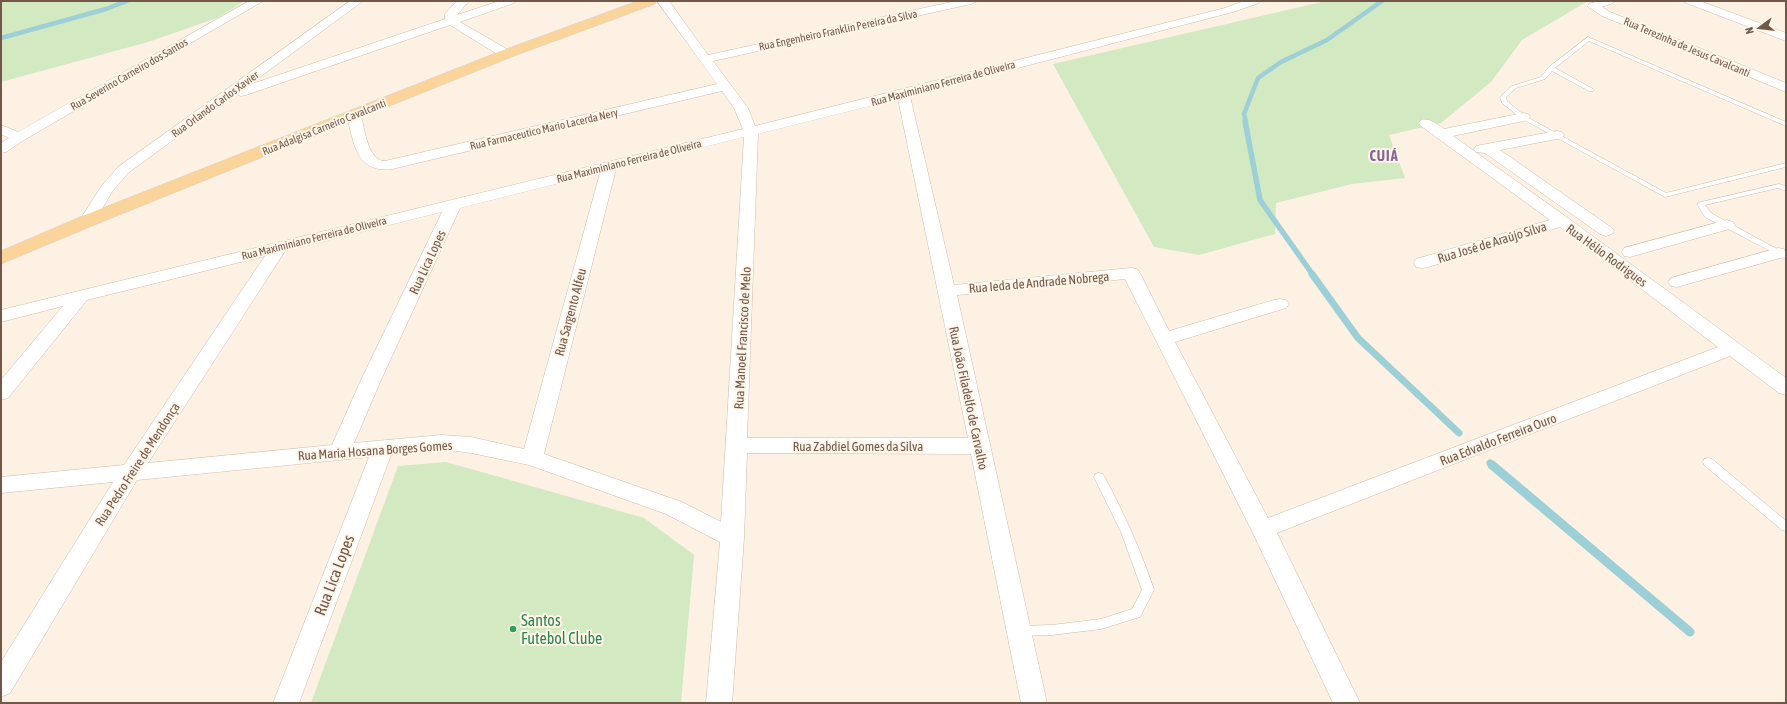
<svg xmlns="http://www.w3.org/2000/svg" width="1787" height="704" font-family="'Asap Condensed',sans-serif">
<style>
.green{fill:#d2e9c1}
.lines{fill:none;stroke-linecap:round;stroke-linejoin:round}
.stream-far3{stroke:#9dcfd7;stroke-width:4.5}
.stream-far2{stroke:#9dcfd7;stroke-width:5.5}
.stream-far1{stroke:#9dcfd7;stroke-width:7}
.stream{stroke:#9dcfd7;stroke-width:9}
.lane-casing{stroke:#cfbbac;stroke-width:1}
.street-casing{stroke:#cfbbac;stroke-width:1}
.primary-casing{stroke:#dbd3d0;stroke-width:1}
.lane{fill:#fff;fill-rule:evenodd}
.street{fill:#fff;fill-rule:evenodd}
.primary{fill:#fad49b;fill-rule:evenodd}
.leisure-dot{fill:#2e9e5b;stroke:#fff5e8;stroke-width:1.5}
.labels{text-anchor:middle;stroke-width:4;stroke-linejoin:round;paint-order:stroke}
.far-street-label{font-size:11px;fill:#735749;stroke:#fff5e8}
.street-label{font-size:13px;fill:#735749;stroke:#fff5e8}
.far-district-label{font-size:14px;font-weight:bold;letter-spacing:1px;fill:#856497;stroke:#fff5e8}
.near-street-label{font-size:16px;fill:#735749;stroke:#fff5e8}
.near-leisure-label{font-size:16px;fill:#27864d;stroke:#fff5e8;text-anchor:start}
</style>
<rect width="100%" height="100%" fill="#fcf1e2"/>
<g class="green">
<polygon points="1,1 245,1 217,18 148,42 1,82"/>
<polygon points="1326,1 1588,1 1522,40 1491,82 1441,123 1389,135 1405,178 1352,184 1276,203 1275,234 1199,255 1154,247 1053,64"/>
<polygon points="446,462 644,518 694,555 681,703 311,703 398,466"/>
</g>
<g class="lines">
<g class="stream-far3">
<polyline points="1,38 106,9 127,1"/>
<polyline points="1246,122 1244,114 1258,78 1281,62 1327,40 1382,1"/>
</g>
<polyline class="stream-far2" points="1245,121 1260,200 1313,275"/>
<g class="stream-far1">
<polyline points="1312,274 1358,338 1459,433"/>
<polyline points="1490,463 1493,466"/>
</g>
<polyline class="stream" points="1492,465 1690,632"/>
<defs>
<g id="lane">
<polygon points="1588,37 1786,122 1786,126 1589,41 1555,68 1593,89 1593,91 1589,91 1552,71 1545,79 1516,88 1506,97 1507,101 1525,116 1666,193 1786,163 1786,167 1665,197 1521,118 1502,103 1500,97 1512,86 1541,77 1549,67"/>
<polygon points="1779,184 1786,186 1786,191 1778,188 1705,205 1711,213 1786,254 1786,259 1705,217 1697,204 1701,202"/>
<polygon points="1708,458 1712,459 1786,521 1786,531 1782,530 1704,465 1703,462 1704,459"/>
<path d="M1099 473 1103 474C1123 511 1141 550 1154 590L1140 617 1101 629 1052 635 1020 636 1016 635 1014 631 1016 627 1020 626 1052 625 1101 619 1132 609 1142 590 1121 532 1094 477 1095 474Z"/>
</g>
<g id="street">
<polygon points="249,1 263,1 24,140 6,152 1,153 1,143 9,138 1,134 1,125 18,132"/>
<polygon points="350,1 363,1 249,85 445,19 445,14 457,1 469,1 457,15 499,1 516,1 514,3 460,22 510,51 512,54 510,57 502,57 450,25 246,95 241,96 236,94 128,173 112,192 93,224 87,226 81,224 79,221 101,187 118,167"/>
<path d="M657 1H669L708 55 956 1H977L971 4 713 61 748 108 755 126 1225 8 1244 1H1261L1259 3 1233 12 910 96 954 285 1131 268 1137 269 1140 273 1169 331 1274 300 1280 299 1286 300 1289 304 1286 308 1175 342 1268 518 1718 347 1560 227 1428 267 1422 268 1416 267 1414 263 1416 259 1550 220 1421 126 1419 123 1421 120C1430 118 1436 124 1444 129L1523 113 1528 114 1530 117 1528 120 1453 136 1568 218 1786 378V395L1779 393 1730 356 1277 533 1360 703H1333L1251 529 1125 279 957 295 1047 703H1021L971 454 747 453 744 538 732 703H706L720 542 666 514 529 465 471 453 442 449 391 455 299 703H273L369 457 137 480 10 693 1 697V662L113 482 1 493V477L124 465 265 256 87 300 8 398 1 400V380L63 306 1 322V310L743 129 734 108 722 91 392 169C356 174 353 141 347 115L349 112H359L361 115C364 128 368 161 385 161L717 84ZM898 99 968 438H747L758 134ZM744 137 721 522 682 502 544 454 616 169ZM600 173 524 449 471 437 442 435 354 443 381 380 460 208ZM442 212 361 380 332 445 148 463 285 251Z"/>
<polygon points="1598,1 1615,1 1613,3 1602,7 1610,12 1786,83 1786,92 1602,16 1587,6 1589,4"/>
<polygon points="1684,1 1700,1 1786,33 1786,41 1686,3"/>
<polygon points="1557,131 1562,132 1564,135 1562,138 1500,150 1612,228 1614,231 1612,234 1606,236 1600,234 1485,153 1476,152 1474,149 1476,146 1481,145"/>
<polygon points="1727,220 1733,222 1735,225 1733,228 1630,257 1624,256 1622,252 1624,248"/>
<polygon points="1778,248 1784,249 1786,254 1784,257 1677,287 1671,286 1668,282 1671,278"/>
</g>
<polygon id="primary" points="638,1 656,1 655,4 511,57 94,225 1,264 1,251 80,217 501,51"/>
</defs>
<use href="#lane" class="lane-casing"/>
<use href="#street" class="street-casing"/>
<use href="#primary" class="primary-casing"/>
<use href="#lane" class="lane"/>
<use href="#street" class="street"/>
<use href="#primary" class="primary"/>
</g>
<circle class="leisure-dot" cx="513" cy="629" r="4"/>
<g class="labels">
<g class="far-street-label">
<text transform="translate(838 30) rotate(-12)" y="4">Rua Engenheiro Franklin Pereira da Silva</text>
<text transform="translate(1687 47) rotate(23)" y="4">Rua Terezinha de Jesus Cavalcanti</text>
<text transform="translate(129 74) rotate(-30)" y="4">Rua Severino Carneiro dos Santos</text>
<text transform="translate(943 83) rotate(-15)" y="4">Rua Maximiniano Ferreira de Oliveira</text>
<text transform="translate(215 104) rotate(-36)" y="4">Rua Orlando Carlos Xavier</text>
<text transform="translate(324 127) rotate(-22)" y="4">Rua Adalgisa Carneiro Cavalcanti</text>
<text transform="translate(544 129) rotate(-13)" y="4">Rua Farmaceutico Mario Lacerda Nery</text>
<text transform="translate(629 161) rotate(-14)" y="4">Rua Maximiniano Ferreira de Oliveira</text>
<text transform="translate(314 238) rotate(-14)" y="4">Rua Maximiniano Ferreira de Oliveira</text>
</g>
<g class="street-label">
<text transform="translate(1492 242) rotate(-17)" y="5">Rua José de Araújo Silva</text>
<text transform="translate(1607 255) rotate(36)" y="5">Rua Hélio Rodrigues</text>
<text transform="translate(427 262) rotate(-65)" y="5">Rua Lica Lopes</text>
<text transform="translate(1039 282) rotate(-5)" y="5">Rua Ieda de Andrade Nobrega</text>
<text transform="translate(570 312) rotate(-75)" y="5">Rua Sargento Alfeu</text>
<text transform="translate(742 338) rotate(-87)" y="5">Rua Manoel Francisco de Melo</text>
<text transform="translate(969 398) rotate(78)" y="5">Rua João Filadelfo de Carvalho</text>
<text transform="translate(1498 439) rotate(-21)" y="5">Rua Edvaldo Ferreira Ouro</text>
<text x="858" y="451">Rua Zabdiel Gomes da Silva</text>
<text transform="translate(375 450) rotate(-4)" y="5">Rua Maria Hosana Borges Gomes</text>
<text transform="translate(137 464) rotate(-57)" y="5">Rua Pedro Freire de Mendonça</text>
</g>
<g class="far-district-label">
<text x="1384" y="161">CUIÁ</text>
</g>
<g class="near-street-label">
<text transform="translate(334 575) rotate(-69)" y="6">Rua Lica Lopes</text>
</g>
<g class="near-leisure-label">
<text x="521" y="626">Santos<tspan x="521" dy="18">Futebol Clube</tspan></text>
</g>
</g>
<rect width="1787" height="704" fill="none" stroke="#735749" stroke-width="4"/>
<g transform="translate(1759 28) rotate(255)" stroke="#fff5e8" stroke-width="3" paint-order="stroke">
<path d="M0-3L7 15L0 10L-7 15Z" fill="#735749"/>
<text y="-6" font-size="11" font-weight="bold" text-anchor="middle" fill="#735749">N</text>
</g>
</svg>
